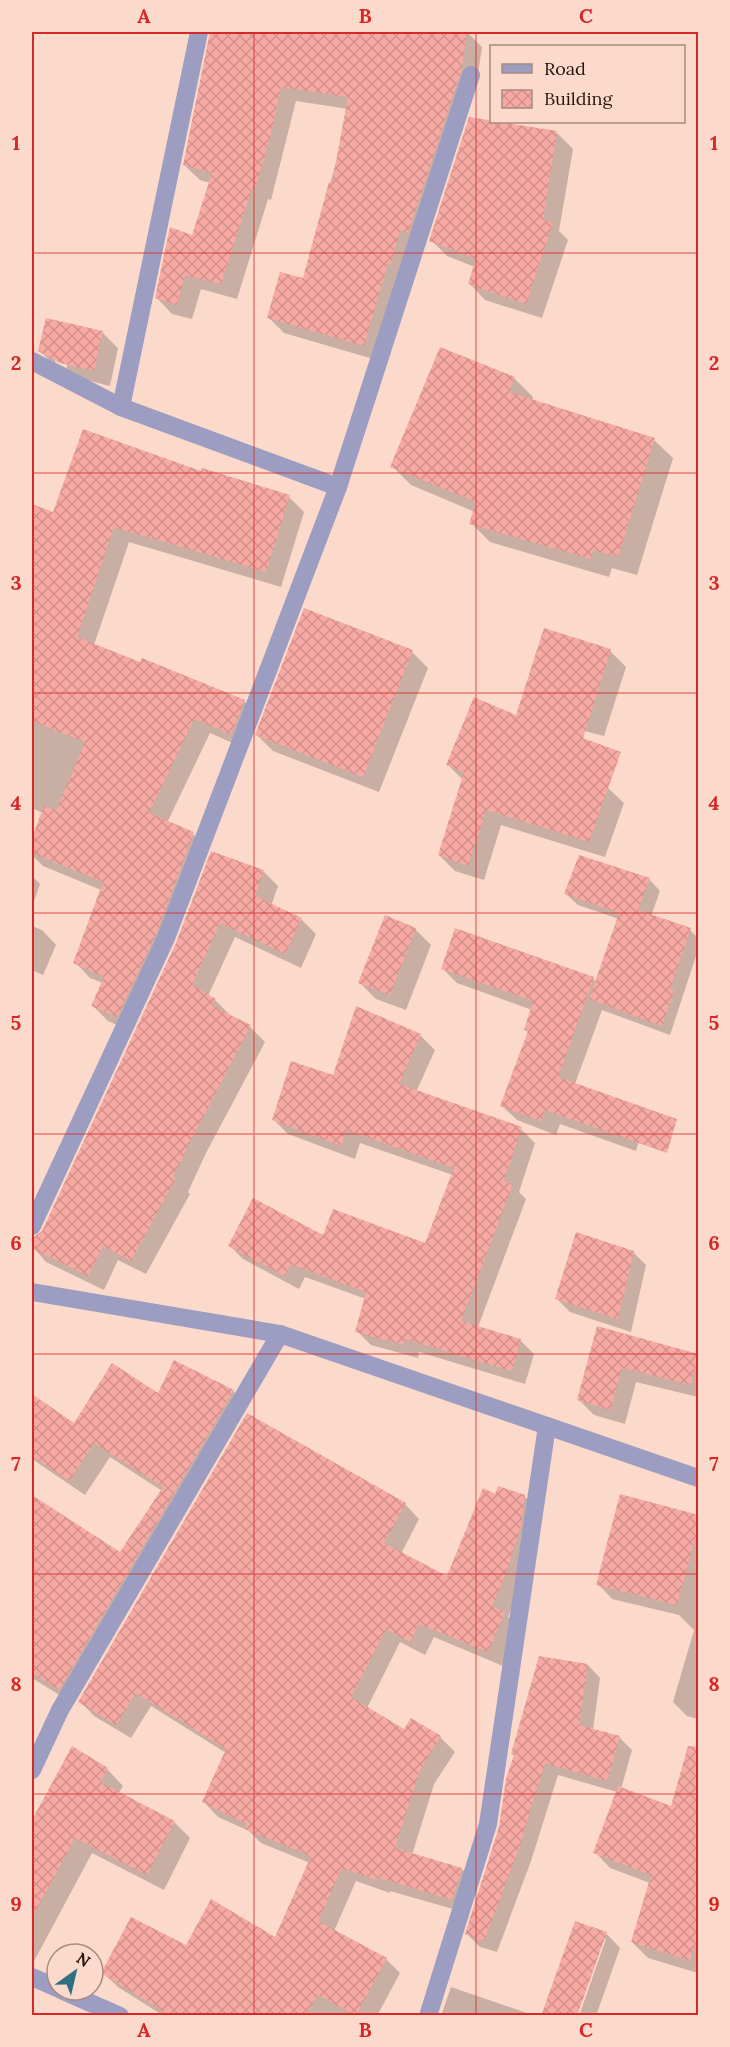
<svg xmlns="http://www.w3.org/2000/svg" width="730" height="2047" font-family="Lora,serif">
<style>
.shadow{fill:#0003;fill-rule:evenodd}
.building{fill:url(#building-cross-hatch)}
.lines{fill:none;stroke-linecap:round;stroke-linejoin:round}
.street{stroke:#9c9dc1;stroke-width:18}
.grid{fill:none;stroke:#d62828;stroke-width:1.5;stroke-opacity:0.55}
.neatline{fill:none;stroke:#d62828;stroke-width:2}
.grid-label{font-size:20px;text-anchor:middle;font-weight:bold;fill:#d62828}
</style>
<defs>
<pattern id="building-cross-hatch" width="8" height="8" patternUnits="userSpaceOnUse" patternTransform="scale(1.5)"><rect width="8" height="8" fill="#f7a9a3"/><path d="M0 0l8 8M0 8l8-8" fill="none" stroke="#d4918b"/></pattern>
</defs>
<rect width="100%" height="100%" fill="#fbdacc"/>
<g class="shadow">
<polygon points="211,32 467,32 482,47 476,87 380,361 284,333 268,317 304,280 339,151 348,109 296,101 271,200 268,199 237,299 201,289 192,319 172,314 157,298 193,237 210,183 200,180 184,165"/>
<polygon points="470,118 557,133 573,149 559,231 568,240 542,318 485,300 470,284 475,267 447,256 431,240"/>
<path d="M103 333 118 348 110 386 78 378 56 367 40 351ZM55 358 68 365 66 368 55 362Z"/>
<polygon points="514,378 533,397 532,401 654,440 673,458 637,575 612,568 609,577 490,542 471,523 475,512 411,485 392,466"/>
<polygon points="202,473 289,497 304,512 281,587 129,542 94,645 244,701 259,717 246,749 210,733 167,823 193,834 209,849 132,1032 108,1021 93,1006 103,983 90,978 75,962 101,890 43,866 32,855 32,841 43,813 32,808 32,519 36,508 53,514"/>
<polygon points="610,651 626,667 604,736 537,719"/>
<polygon points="412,652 428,668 379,792 273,751 257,735"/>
<polygon points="447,764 545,768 608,788 624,803 605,857 501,825 484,880 455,871 439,855 463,780"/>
<polygon points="263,871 278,886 271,906 301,919 316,934 301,968 235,937 208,996 215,1000 230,1015 250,1027 265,1042 206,1153 188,1192 190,1194 146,1274 118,1260 104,1290 46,1262 32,1246 35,1238 43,1232 178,943"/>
<polygon points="32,876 40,884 32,907"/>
<polygon points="649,879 660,891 651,916 690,930 698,938 698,950 670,1035 602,1010 575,1084 646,1119 636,1151 560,1124 556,1135 517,1120 502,1106 529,1033 525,1029 532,1010 457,983 442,968 593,979 596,982 619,919 578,905 566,894"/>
<polygon points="32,926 42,930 56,945 43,975 32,970"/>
<polygon points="415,929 431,945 406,1010 376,999 360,983"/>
<polygon points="357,1008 421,1036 435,1050 416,1092 521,1129 535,1143 519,1192 526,1199 478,1327 520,1340 534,1354 525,1384 419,1352 418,1358 371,1345 357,1331 366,1299 305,1277 299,1289 243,1259 229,1245 324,1237 426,1245 453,1175 360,1143 355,1159 288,1134 274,1120 334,1077"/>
<polygon points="633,1252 646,1265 631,1332 570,1312 557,1299"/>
<polygon points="598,1328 695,1355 698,1341 698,1397 636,1382 625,1424 594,1415 579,1400"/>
<polygon points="175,1362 233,1391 248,1406 74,1704 32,1678 32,1498 121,1554 162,1491 110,1457 85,1495 32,1459 32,1401 34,1398 74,1425 158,1395"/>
<polygon points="496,1497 525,1497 539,1511 521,1584 508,1617 519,1628 503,1666 434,1637 425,1655 400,1642 367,1708 404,1731 412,1720 440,1737 455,1752 434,1784 412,1855 462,1869 476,1884 467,1913 390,1891 390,1893 356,1881 334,1931 386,1959 400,1973 377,2016 164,2016 118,1987 103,1973 186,1947 276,1939 310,1863 261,1843 249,1831 218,1817 204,1802 226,1753 151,1706 131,1738 94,1716 80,1701 405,1504 419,1519 401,1554 448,1578"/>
<polygon points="698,1517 698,1719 687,1716 673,1702 694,1630 679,1615 612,1599 598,1584"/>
<polygon points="588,1665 600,1678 593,1730 619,1737 632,1750 621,1789 672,1808 698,1789 698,1973 648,1958 632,1942 650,1883 610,1868 595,1852 617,1792 558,1775 531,1861 497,1952 480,1947 467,1934"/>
<polygon points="72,1748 107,1769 123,1786 119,1793 174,1822 190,1838 164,1890 92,1853 32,1965 32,1823"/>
<polygon points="606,1933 620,1948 596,2016 579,2016 606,1939 603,1939"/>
<polygon points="451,1987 536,2016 441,2016"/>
</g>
<g class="building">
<polygon points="210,32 467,32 461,71 408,233 400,230 391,264 388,263 364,346 267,318 280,272 303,278 329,182 332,183 348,97 281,87 271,133 256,186 253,185 221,284 185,275 177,305 155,298 170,227 192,235 212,173 183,165"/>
<polygon points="469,117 557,131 543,220 553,223 526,304 468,284 476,259 429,241"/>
<polygon points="46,318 103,331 94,371 60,363 38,351"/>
<polygon points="440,347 515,377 509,392 655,438 618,557 593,550 591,559 469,524 476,502 390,467"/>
<polygon points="83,429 201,471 202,468 290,495 266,572 114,527 77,637 140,662 142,658 245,700 231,734 194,719 149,813 194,832 156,934 117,1017 91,1006 104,977 73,963 103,882 32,853 32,837 44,806 56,811 85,742 32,721 32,504 53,512"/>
<polygon points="304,608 413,650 363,777 255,735"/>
<polygon points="544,628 611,649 583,738 621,752 589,842 486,810 468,866 438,855 464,772 446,765 474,697 516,715"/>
<polygon points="211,851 264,870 255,896 302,918 285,954 220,923 192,985 216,999 212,1006 251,1025 192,1138 173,1177 176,1178 131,1261 103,1246 88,1276 32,1248 32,1242 34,1237 42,1231 176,943"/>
<polygon points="579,855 650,878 638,910 691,928 670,989 674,991 662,1026 589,999 619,913 564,894"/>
<polygon points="385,915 416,928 390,995 358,983"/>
<polygon points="455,928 594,977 558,1077 677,1119 667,1153 545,1110 541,1121 500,1106 528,1031 524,1030 533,1001 441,969"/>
<polygon points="356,1006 421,1034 399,1084 522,1127 504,1181 513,1184 461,1321 521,1339 512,1371 405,1339 404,1345 355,1332 366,1292 291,1264 285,1276 228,1246 253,1198 323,1235 333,1209 425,1243 454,1168 346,1130 341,1146 272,1120 291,1061 333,1075"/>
<polygon points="576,1232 634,1251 618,1319 555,1299"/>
<polygon points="597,1326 698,1354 691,1385 622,1368 610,1410 577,1400"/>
<polygon points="174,1360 234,1390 59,1690 32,1673 32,1495 120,1552 163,1487 94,1443 69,1481 32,1456 32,1394 74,1423 112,1363 158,1393"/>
<polygon points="247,1413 406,1503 384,1543 447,1576 483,1488 495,1494 498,1486 525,1495 521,1526 507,1570 492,1606 505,1612 488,1652 419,1624 410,1642 386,1629 351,1697 404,1729 411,1718 441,1736 420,1770 395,1848 462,1868 452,1900 376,1877 375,1880 342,1868 318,1921 387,1958 356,2015 318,1995 305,2016 171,2016 101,1973 131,1917 186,1945 211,1899 275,1937 311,1856 245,1829 247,1824 202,1802 226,1749 136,1693 116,1725 78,1702"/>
<polygon points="620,1494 699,1515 699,1525 677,1605 596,1585"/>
<polygon points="539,1656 588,1664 579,1725 620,1736 607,1781 545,1763 519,1848 484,1941 465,1934 499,1827 506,1779 514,1755 511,1754"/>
<polygon points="72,1746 108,1768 100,1782 175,1821 147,1875 75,1838 32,1918 32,1820"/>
<polygon points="688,1746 699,1747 699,1932 690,1961 631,1942 651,1875 593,1853 618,1786 671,1806"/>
<polygon points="575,1921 607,1932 577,2016 541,2016"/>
</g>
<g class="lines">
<g class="street">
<polyline points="32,361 121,407 338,487 166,938 32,1226"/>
<polyline points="121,407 199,32"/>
<polyline points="338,487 471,75"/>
<polyline points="32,1292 280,1334 698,1478"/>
<polyline points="32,1770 60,1710 280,1334"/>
<polyline points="32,1977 57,1988"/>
<polyline points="61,1990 120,2016"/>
<polyline points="428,2016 488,1824 547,1426"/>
</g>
</g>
<path class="grid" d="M254 32V2016M476 32V2016M32 253H698M32 473H698M32 693H698M32 913H698M32 1134H698M32 1354H698M32 1574H698M32 1794H698"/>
<rect width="730" height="2047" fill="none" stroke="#fbdacc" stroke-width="66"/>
<rect x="490" y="45" width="195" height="78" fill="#fbdacc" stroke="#a78b80" stroke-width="1.5"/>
<rect x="502" y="64" width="30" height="9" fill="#9c9dc1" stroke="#a78b80" stroke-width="1.5"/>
<text x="544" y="75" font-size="18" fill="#28150d">Road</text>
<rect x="502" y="90" width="30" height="18" fill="url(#building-cross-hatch)" stroke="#a78b80" stroke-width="1.5"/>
<text x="544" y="105" font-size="18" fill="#28150d">Building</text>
<g transform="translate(75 1972) rotate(34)"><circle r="28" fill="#fbdacc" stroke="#a78b80" stroke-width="1.5"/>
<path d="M0-4.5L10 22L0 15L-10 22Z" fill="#2f6e83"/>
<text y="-9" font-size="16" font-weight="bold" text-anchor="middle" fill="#28150d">N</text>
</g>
<rect x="33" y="33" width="664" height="1981" class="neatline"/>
<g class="grid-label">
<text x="144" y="23">A</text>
<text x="365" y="23">B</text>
<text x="586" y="23">C</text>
<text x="16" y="150">1</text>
<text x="714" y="150">1</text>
<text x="16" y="370">2</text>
<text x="714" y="370">2</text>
<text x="16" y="590">3</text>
<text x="714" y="590">3</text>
<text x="16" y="810">4</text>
<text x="714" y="810">4</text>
<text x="16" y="1030">5</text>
<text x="714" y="1030">5</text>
<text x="16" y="1250">6</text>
<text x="714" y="1250">6</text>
<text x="16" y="1471">7</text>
<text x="714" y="1471">7</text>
<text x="16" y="1691">8</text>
<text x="714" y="1691">8</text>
<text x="16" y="1911">9</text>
<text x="714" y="1911">9</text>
<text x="144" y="2037">A</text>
<text x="365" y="2037">B</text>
<text x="586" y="2037">C</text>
</g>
</svg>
